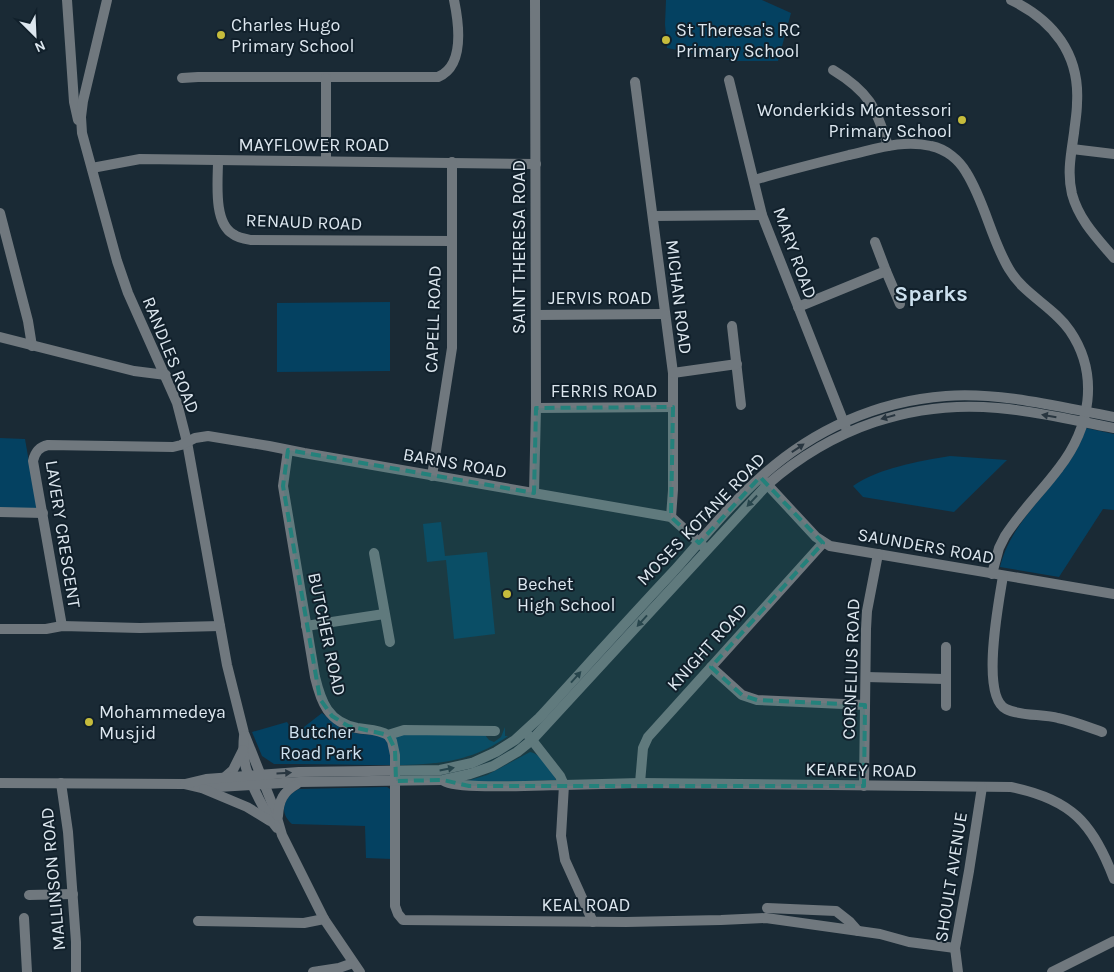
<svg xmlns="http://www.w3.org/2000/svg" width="1114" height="972" font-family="Karla,sans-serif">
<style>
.green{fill:#044161}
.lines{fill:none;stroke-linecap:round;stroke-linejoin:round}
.minor{stroke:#70787e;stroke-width:10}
.oneway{fill:#293640}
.marked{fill:#24817b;fill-opacity:0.2;stroke:#24817b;stroke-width:4;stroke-dasharray:10 6;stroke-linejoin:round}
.poi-dot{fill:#c6bc3c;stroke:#11202b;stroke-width:2}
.labels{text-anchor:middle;stroke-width:4;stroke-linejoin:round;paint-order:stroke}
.poi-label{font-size:18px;fill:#dde7ef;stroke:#11202b;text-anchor:start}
.street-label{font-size:18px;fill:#dde7ef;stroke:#11202b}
.park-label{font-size:18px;fill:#d0e3f1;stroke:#11202b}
.district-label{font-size:22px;font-weight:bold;fill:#cce0ee;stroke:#11202b}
</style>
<rect width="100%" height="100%" fill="#1a2a35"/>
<g class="green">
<polygon points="666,0 762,0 791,13 778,61 735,61 667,48 665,24"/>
<polygon points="390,302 390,371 277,372 277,303"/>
<path d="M1086 428 1114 434V510L1103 509 1059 577 1000 567C1013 512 1069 482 1086 428Z"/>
<polygon points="0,438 25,439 37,508 0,508"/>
<path d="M950 456 1007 460 954 512 863 497 853 486C878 468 920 461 950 456Z"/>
<polygon points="441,522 445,556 487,552 495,634 454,639 446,560 427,562 423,524"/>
<path d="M322 713 343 730 360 734 396 736 401 734 485 735 489 740 494 742 501 737 505 727V736H508C464 768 417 765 366 765 335 764 305 764 274 764L262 756 252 732 287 722 295 734Z"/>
<path d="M530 752C540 753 553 771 556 780L460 783 487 775Z"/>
<path d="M387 787 393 791 392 859 366 858 365 826 292 824C278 812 284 796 299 789Z"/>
</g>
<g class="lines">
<g class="minor">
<polyline points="67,0 74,102 78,120"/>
<polyline points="107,0 83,101 81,117 82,133 117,261 128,293 177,403 187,442 227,665 244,733 275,811 282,835 324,919 360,972"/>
<path d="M1011 0C1053 20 1080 54 1077 103 1077 113 1075 123 1074 133 1071 154 1067 173 1072 194 1079 220 1097 238 1114 258"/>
<path d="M833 70C869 92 876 107 888 146"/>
<path d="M182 78 198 77H438C465 66 459 24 454 0"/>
<polyline points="729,80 762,215 846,428"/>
<polyline points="635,82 673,373 673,490 671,517"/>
<polyline points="1072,149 1114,154"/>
<path d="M218 161C218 181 213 222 233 234 238 238 245 239 251 240L452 241"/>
<polyline points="326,161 326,78"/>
<polyline points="92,168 140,159 536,164"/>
<path d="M754 180C785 171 817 163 849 155 876 149 903 139 931 146 946 149 959 160 966 172 985 202 991 239 1009 269 1024 295 1053 306 1070 331 1100 375 1090 428 1059 468 1042 491 1021 511 1005 536L999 548 992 574"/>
<polyline points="0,213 28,321 32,346"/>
<polyline points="653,216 762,215"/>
<polyline points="875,242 886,271"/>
<polyline points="798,307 886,271 900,304"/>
<polyline points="536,315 664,314"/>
<polyline points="732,326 741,405"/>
<polyline points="0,337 134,371 166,375"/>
<polyline points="673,373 737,364"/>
<polyline points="536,408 673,407"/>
<path d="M288 450 283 486 315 677C321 702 328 722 357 728 368 730 378 729 388 735L404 730 495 731"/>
<polyline points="432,476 452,348 452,162"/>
<polyline points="764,481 816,537 830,546 1114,594"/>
<polyline points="534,493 536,408 535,0"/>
<polyline points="0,512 43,513"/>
<polyline points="374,553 390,642"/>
<path d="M1003 576C999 601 980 696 1006 709 1019 716 1043 714 1058 718 1073 721 1088 727 1102 732"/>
<path d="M62 626 33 461C35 452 39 447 48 445L173 447 181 445 195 438 208 436 269 446 304 453 671 517 703 546"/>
<polyline points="306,626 384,614"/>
<polyline points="0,629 46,629 62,626 140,628 220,626"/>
<polyline points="711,667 742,695 757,700 865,705"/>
<polyline points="866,677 945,679"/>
<polyline points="946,706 946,647"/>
<polyline points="388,735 392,741 395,755 395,906 398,914 403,920 626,922 721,920 766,918 880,934 909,942 955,948"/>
<path d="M528 735 560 776 564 785 640 783 1011 787C1071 799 1093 823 1114 879"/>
<path d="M244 736C243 746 243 757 246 768 251 785 266 815 277 828"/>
<polyline points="225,777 233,770 243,750"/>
<path d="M444 781C458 790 542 785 564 785L561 836 565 860 593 922"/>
<path d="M0 783 184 784 201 788 299 782 443 780 470 774 493 766 517 752 532 740 767 485C832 428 912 400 998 408 1037 411 1076 421 1114 428"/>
<polyline points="61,783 68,832 76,942 76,972"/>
<polyline points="640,783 643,748 648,737 823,543"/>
<path d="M185 784 206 779 299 772 440 770 472 763 496 752 515 740 539 718C583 670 627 621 672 573 701 541 729 505 762 476 813 430 877 401 946 396 1002 392 1059 407 1114 417"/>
<polyline points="864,786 866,629 867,611 878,554"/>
<polyline points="204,789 247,807 270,821"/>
<path d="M278 816C279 800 283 792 297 784"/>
<polyline points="29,895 73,894"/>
<polyline points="767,908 836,911 850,922 858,931"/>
<polyline points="24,918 27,972"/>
<polyline points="198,921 304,923 324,919"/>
<polyline points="313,972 339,968 353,963"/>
<polyline points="958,972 955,948 969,871 982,787"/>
<polyline points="1052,972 1114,941"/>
</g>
</g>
<defs><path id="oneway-solid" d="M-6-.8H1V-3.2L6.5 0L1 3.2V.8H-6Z" transform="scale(1.25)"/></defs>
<g class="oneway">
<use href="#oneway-solid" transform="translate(1049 416) rotate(-170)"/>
<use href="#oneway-solid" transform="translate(888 417) rotate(164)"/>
<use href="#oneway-solid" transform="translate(798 448) rotate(-34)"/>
<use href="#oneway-solid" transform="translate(752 501) rotate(133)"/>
<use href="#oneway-solid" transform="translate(642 621) rotate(132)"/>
<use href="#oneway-solid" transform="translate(576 677) rotate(-48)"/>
<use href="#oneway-solid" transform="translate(447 769) rotate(-11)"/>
<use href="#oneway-solid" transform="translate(284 773) rotate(-3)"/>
</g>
<path class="marked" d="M673 407 671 517 699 543 760 477 823 543 711 667 742 695 757 700 865 705 864 786H469L443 780 396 781 395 749 388 735 348 726 332 716 320 699 283 486 288 450 534 493 536 408Z"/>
<g class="poi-dot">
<circle cx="221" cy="35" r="5"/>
<circle cx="666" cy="40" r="5"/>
<circle cx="962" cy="120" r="5"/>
<circle cx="507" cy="594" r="5"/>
<circle cx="89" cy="722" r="5"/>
</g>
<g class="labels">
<g class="poi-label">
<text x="231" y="31">Charles Hugo<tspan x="231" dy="21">Primary School</tspan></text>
<text x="676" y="36">St Theresa's RC<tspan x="676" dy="21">Primary School</tspan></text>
<text x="952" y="116" text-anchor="end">Wonderkids Montessori<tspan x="952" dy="21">Primary School</tspan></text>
<text x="517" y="590">Bechet<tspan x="517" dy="21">High School</tspan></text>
<text x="99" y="718">Mohammedeya<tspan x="99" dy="21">Musjid</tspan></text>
</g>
<g class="street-label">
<text x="314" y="151">MAYFLOWER ROAD</text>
<text transform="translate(304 222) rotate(2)" y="6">RENAUD ROAD</text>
<text transform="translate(519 247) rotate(-90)" y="6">SAINT THERESA ROAD</text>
<text transform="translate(795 253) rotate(70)" y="6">MARY ROAD</text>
<text transform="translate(679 297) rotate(83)" y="6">MICHAN ROAD</text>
<text x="600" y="304">JERVIS ROAD</text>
<text transform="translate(433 319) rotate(-88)" y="6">CAPELL ROAD</text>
<text transform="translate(171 355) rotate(68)" y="6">RANDLES ROAD</text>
<text x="604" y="397">FERRIS ROAD</text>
<text transform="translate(455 463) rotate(10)" y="6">BARNS ROAD</text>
<text transform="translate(701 519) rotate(-46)" y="6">MOSES KOTANE ROAD</text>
<text transform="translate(63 534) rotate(81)" y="6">LAVERY CRESCENT</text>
<text transform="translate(926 546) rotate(10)" y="6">SAUNDERS ROAD</text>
<text transform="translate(327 634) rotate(78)" y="6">BUTCHER ROAD</text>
<text transform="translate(707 647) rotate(-48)" y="6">KNIGHT ROAD</text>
<text transform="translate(851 669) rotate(-88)" y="6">CORNELIUS ROAD</text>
<text transform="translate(861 770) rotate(1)" y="6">KEAREY ROAD</text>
<text transform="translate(951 877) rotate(-81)" y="6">SHOULT AVENUE</text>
<text transform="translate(53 879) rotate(-95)" y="6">MALLINSON ROAD</text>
<text x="586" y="911">KEAL ROAD</text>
</g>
<g class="park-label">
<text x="321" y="738">Butcher<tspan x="321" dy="21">Road Park</tspan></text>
</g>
<g class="district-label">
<text x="931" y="301">Sparks</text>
</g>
</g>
<g transform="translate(35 35) rotate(156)" stroke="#11202b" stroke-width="4" paint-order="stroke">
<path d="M0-4L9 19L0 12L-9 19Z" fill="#dde7ef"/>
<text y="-8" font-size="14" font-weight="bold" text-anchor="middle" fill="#dde7ef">N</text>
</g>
</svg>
